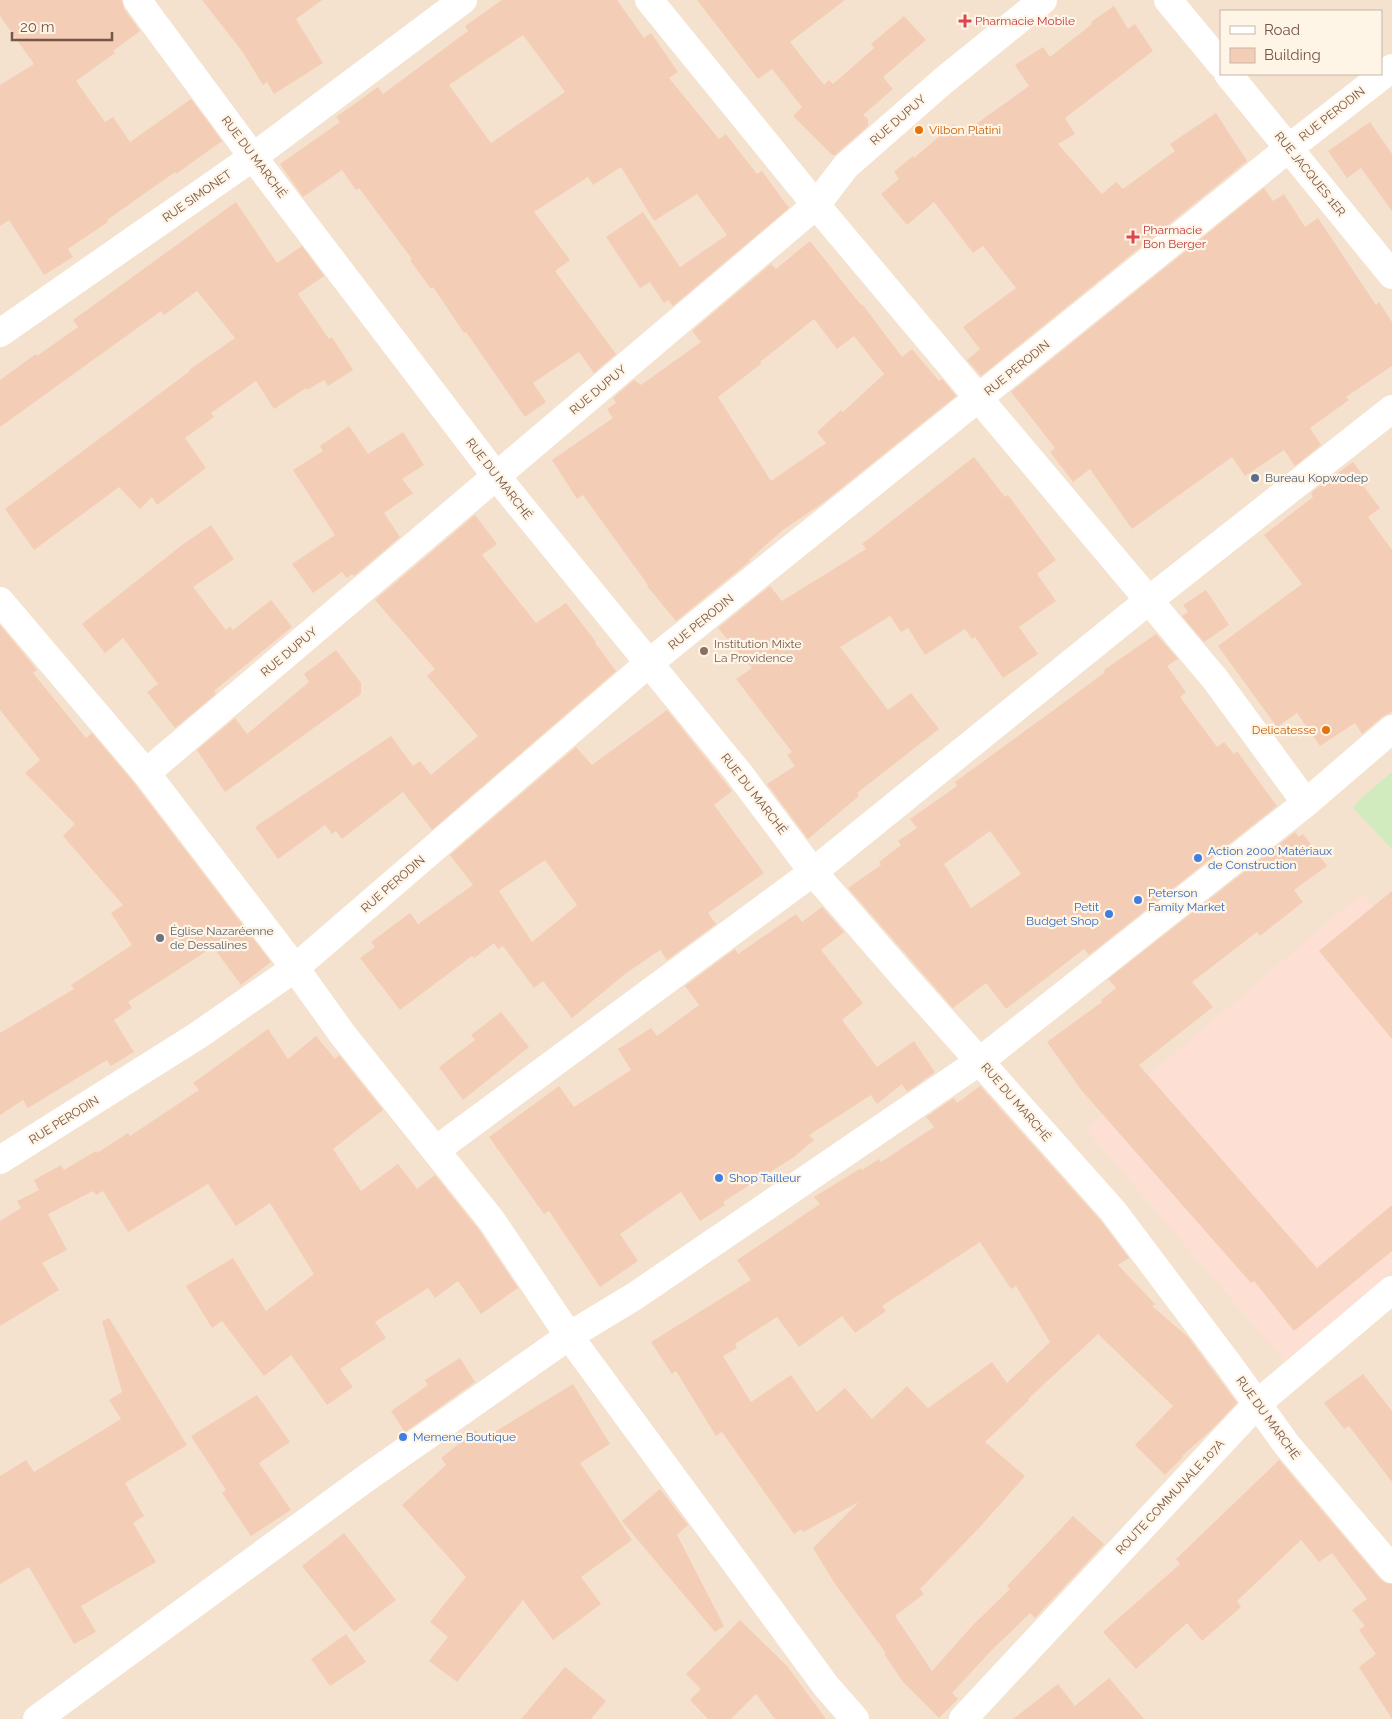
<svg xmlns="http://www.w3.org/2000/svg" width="1392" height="1719" font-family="Raleway,sans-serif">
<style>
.residential{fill:#f5e2ce;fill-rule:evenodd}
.commercial{fill:#fedfd3}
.green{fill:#d2ebbe}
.building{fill:#f4cdb7;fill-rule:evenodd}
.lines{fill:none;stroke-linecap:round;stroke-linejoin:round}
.street{stroke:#fff;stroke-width:28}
.secondary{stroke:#fff;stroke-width:28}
.health-dot{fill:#e0444e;stroke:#fff5e7;stroke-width:2}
.food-dot{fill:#e8710a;stroke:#fff5e7;stroke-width:2}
.service-dot{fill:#5c6f8a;stroke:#fff5e7;stroke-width:2}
.education-dot{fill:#8d6e63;stroke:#fff5e7;stroke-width:2}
.shop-dot{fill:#3f7fe0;stroke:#fff5e7;stroke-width:2}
.worship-dot{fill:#6b7280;stroke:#fff5e7;stroke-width:2}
.labels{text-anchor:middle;stroke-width:4.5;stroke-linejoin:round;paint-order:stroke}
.health-label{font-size:12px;fill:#be3a42;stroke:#fff5e7;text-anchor:start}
.street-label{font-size:12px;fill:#755647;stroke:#fff5e7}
.food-label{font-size:12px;fill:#c56008;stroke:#fff5e7;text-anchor:start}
.service-label{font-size:12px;fill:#4e5e75;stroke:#fff5e7;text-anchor:start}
.education-label{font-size:12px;fill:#785e54;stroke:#fff5e7;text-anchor:start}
.shop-label{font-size:12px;fill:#366cbe;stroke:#fff5e7;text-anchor:start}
.worship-label{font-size:12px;fill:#5b616d;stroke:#fff5e7;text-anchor:start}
</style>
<rect width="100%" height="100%" fill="#fdf1e0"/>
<path class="residential" d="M0 0H1392V1719H0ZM1221 11H1381V74H1221Z"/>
<polygon class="commercial" points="1362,893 1392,928 1392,1271 1285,1362 1086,1129"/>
<polygon class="green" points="1392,772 1392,849 1353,808 1359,800"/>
<g class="building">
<polygon points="0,0 122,0 124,9 140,31 113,51 115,53 76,81 105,122 113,117 130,142 191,99 222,141 176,174 175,172 107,220 108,222 68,249 73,257 44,275 9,220 0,226 0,85 34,64 0,16"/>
<polygon points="202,0 322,0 296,19 323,63 274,94 267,82 263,85 242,51"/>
<path d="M502 0H617L644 38 651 33 678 72 669 78 719 139 726 134 757 174 762 171 789 208 673 306 668 300 664 303 650 282 640 288 606 237 643 212 680 267 727 235 697 194 654 221 621 167 593 185 588 177 534 212 570 260 555 271 616 354 594 373 579 352 533 383 546 402 525 417 466 332 464 333 433 287 431 289 410 260 412 259 359 188 356 190 342 170 303 197 280 164 340 122 336 117 378 87 383 94 468 31 465 26ZM523 35 565 92 491 143 449 85Z"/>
<polygon points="697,0 845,0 790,42 824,85 829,80 833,84 874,48 871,44 904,16 926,40 883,77 893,89 863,115 868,119 868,126 835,155 832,155 793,116 802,107 772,69 758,79"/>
<polygon points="1114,6 1128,29 1135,24 1153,51 1065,118 1075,134 1058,144 1102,194 1116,182 1123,189 1175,151 1170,144 1216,113 1247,161 981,376 967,360 980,349 963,327 1016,288 983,246 973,253 934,202 907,225 881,194 899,179 894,172 913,156 914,158 954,124 962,134 1029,86 1015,65 1043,47 1050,57 1092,24 1091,22"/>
<polygon points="1370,122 1392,154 1392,211 1361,168 1347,178 1328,151"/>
<polygon points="1264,188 1273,201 1284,194 1305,227 1318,218 1376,305 1379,302 1392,322 1392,366 1346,397 1349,400 1310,428 1321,445 1295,466 1284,450 1245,476 1232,457 1132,529 1090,469 1073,482 1050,452 1055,448 1011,392"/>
<polygon points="236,202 277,263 302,246 324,276 298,294 329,339 332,337 353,370 328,386 324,380 307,390 306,388 274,409 256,381 211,413 214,417 185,438 206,468 157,505 152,497 140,509 119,487 34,550 5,509 190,371 189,370 235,338 197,291 164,315 161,311 0,427 0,380 36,354 37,356 78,327 73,320"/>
<path d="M810 241 861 305 862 304 902 357 912 349 939 381 942 379 956 396 824 502 783 530 749 560 750 561 676 621 647 586 648 585 583 495 577 499 552 460 613 418 607 409 616 403 613 398 634 380 641 385 701 342 692 331 771 264 776 269ZM814 319 837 349 854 336 884 374 843 412 841 410 817 432 826 443 771 481 718 397 761 364 760 362Z"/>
<polygon points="349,426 368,454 403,432 424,465 402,479 413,493 384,513 400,537 354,576 352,574 347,578 342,572 313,593 292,564 335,535 293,470 323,451 320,446"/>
<polygon points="974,457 1005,497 1008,495 1056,560 1037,574 1056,601 1019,627 1038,654 1003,678 975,637 972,639 965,629 925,655 908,628 901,632 890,616 840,647 888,710 911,693 939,729 857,793 859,796 808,839 767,784 795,766 787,755 792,752 736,679 752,668 718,628 770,586 782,601 866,549 862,544"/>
<polygon points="1353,462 1369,483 1364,487 1380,508 1368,517 1392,550 1392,712 1382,717 1362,734 1355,723 1320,746 1297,713 1277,727 1218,646 1302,584 1264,535 1313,497 1311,494 1313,491"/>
<polygon points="475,515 497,544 482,555 536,623 566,603 596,642 595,643 616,671 432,830 403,792 342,839 336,831 332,834 325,825 278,859 255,827 391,736 413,766 420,761 431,775 478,736 427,676 435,669 375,600"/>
<polygon points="211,525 234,559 193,587 226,630 230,626 233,630 271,600 292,627 214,691 216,694 175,728 147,692 158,684 123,638 105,653 82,624 182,545"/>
<polygon points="1206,590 1229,625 1204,642 1182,616 1188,612 1183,605"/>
<polygon points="0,625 37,670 33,673 86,738 92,733 134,783 271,962 241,985 213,947 128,1002 132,1008 114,1020 134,1052 111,1066 107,1060 28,1108 23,1100 0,1115 0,1033 74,989 71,985 132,945 111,913 123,905 63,836 75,824 25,773 40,760 0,710"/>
<path d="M1156 634 1178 659 1167 666 1186 692 1180 697 1217 747 1224 742 1234 754 1237 751 1277 806 1089 955 1084 949 1006 1009 986 983 953 1008 848 888 881 865 879 862 901 845 898 841 917 828 910 819 957 786 955 782 1077 693 1105 672 1104 670ZM990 831 1021 874 971 908 944 864Z"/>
<polygon points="336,650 361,683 361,694 225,792 197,750 235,718 247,734 309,682 304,674"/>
<path d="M667 710 732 791 714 805 764 873 708 913 716 924 667 960 660 950 625 974 572 1018 543 981 534 988 503 946 498 949 494 943 474 958 472 956 400 1010 360 958 375 947 371 942 410 913 418 924 473 885 450 855 576 747 592 765ZM545 860 577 905 532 942 499 891Z"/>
<polygon points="1295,832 1299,837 1303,834 1327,866 1294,890 1303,902 1260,936 1257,932 1192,982 1213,1007 1139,1065 1317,1268 1392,1205 1392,1251 1294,1331 1254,1281 1251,1283 1082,1091 1047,1042 1102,1002 1101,1000 1116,988 1108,979"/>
<polygon points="1392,891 1392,1039 1319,951"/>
<polygon points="822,907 844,932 821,950 863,1003 842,1020 877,1067 914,1041 935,1072 907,1092 902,1084 877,1104 871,1095 809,1135 814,1140 794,1157 723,1202 725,1205 700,1221 681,1192 620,1234 638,1261 600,1287 549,1211 544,1214 489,1137 559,1086 574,1107 631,1070 618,1049 651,1028 657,1036 699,1005 685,986 735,949 738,954 796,914 802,922"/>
<polygon points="501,1012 529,1047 463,1100 439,1067 475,1040 471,1035"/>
<polygon points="268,1029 288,1059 316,1036 335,1059 339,1055 383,1110 333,1149 361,1191 398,1164 417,1189 435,1175 479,1230 518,1288 481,1314 458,1281 435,1298 428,1288 375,1322 386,1338 340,1369 353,1387 327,1405 291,1355 264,1376 222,1321 212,1328 186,1286 233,1258 266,1311 314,1274 270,1203 236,1226 208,1184 128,1232 103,1191 96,1195 93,1191 48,1214 67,1250 42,1263 59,1290 0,1326 0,1221 21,1208 17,1201 39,1190 34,1180 61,1165 64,1170 96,1151 97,1153 128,1133 130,1136 199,1090 193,1083"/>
<path d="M980 1086 1101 1221 1129 1258 1118 1265 1155 1304 1152 1306 1188 1337 1237 1403 1208 1433 1182 1456 1183 1457 1165 1475 1135 1445 1173 1406 1098 1334 1028 1399 1029 1400 985 1442 1025 1476 979 1528 920 1589 924 1594 895 1616 932 1671 973 1625 1010 1589 1007 1586 1073 1516 1104 1544 1035 1618 1030 1613 989 1653 952 1693 958 1699 939 1718 903 1682 884 1654 886 1653 835 1584 813 1548 859 1502 803 1532 801 1529 794 1534 722 1432 716 1436 676 1371 672 1374 651 1342 751 1280 737 1260 820 1204 814 1197 861 1168 862 1170 879 1159 881 1162 934 1127 926 1117 954 1098 957 1103ZM980 1242 1011 1289 1016 1286 1050 1342 1007 1383 992 1362 928 1408 907 1386 872 1419 845 1388 817 1412 791 1375 751 1402 723 1356 737 1348 735 1344 777 1317 799 1347 842 1316 855 1333 886 1311 882 1306Z"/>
<polygon points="109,1318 187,1445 125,1483 144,1516 133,1523 156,1562 81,1606 96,1632 74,1644 29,1567 0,1584 0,1476 26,1460 34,1472 121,1419 109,1400 122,1392 102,1321"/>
<polygon points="460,1358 475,1382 405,1432 391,1411 428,1385 425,1380"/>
<polygon points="1363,1374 1392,1411 1392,1482 1349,1426 1344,1429 1324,1403"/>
<polygon points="573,1384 610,1444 580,1463 632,1540 581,1577 601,1604 553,1640 523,1600 457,1682 429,1661 448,1637 430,1622 466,1577 402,1505 446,1465 441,1458 476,1430 483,1439"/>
<polygon points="257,1395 290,1442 259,1463 291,1510 251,1536 222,1493 226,1490 191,1436"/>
<polygon points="1279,1460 1380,1579 1386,1583 1392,1584 1392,1719 1359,1667 1376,1654 1359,1630 1365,1626 1352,1610 1367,1599 1332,1553 1319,1562 1301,1540 1237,1601 1241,1607 1202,1641 1187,1623 1136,1669 1103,1632 1180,1564 1176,1559"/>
<polygon points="660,1489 688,1525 677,1535 724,1626 715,1632 622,1521"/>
<polygon points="344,1533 396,1600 354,1632 302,1566"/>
<polygon points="740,1620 787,1666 826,1719 775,1719 756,1694 731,1719 708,1719 690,1700 701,1689 686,1674"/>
<polygon points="346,1634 366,1662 330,1686 311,1659"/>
<polygon points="565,1667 606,1701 591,1719 521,1719"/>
<polygon points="1109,1678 1144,1719 1013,1719 1058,1684 1075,1706"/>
</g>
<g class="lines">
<g class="street">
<polyline points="137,0 253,157 496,476 738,772 813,872 906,979 1113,1211 1229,1365 1287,1445 1392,1569"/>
<polyline points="649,0 816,205 1215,679 1306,803"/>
<polyline points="0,333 253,157 463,0"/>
<polyline points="0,601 146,773 295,968 343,1035 492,1221 569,1336 826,1686 855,1719"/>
<polyline points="146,773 816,205 846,166 943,81 1043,0"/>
<polyline points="436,1150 813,872 1148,601 1392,409"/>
<polyline points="0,1160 197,1036 295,968 649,663 1289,148 1392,68"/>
<polyline points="37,1719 365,1479 569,1336 635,1296 980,1061 1306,803 1392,729"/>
</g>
<g class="secondary">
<polyline points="1168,0 1221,64"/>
<polyline points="1228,74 1392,275"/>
<polyline points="963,1719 1257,1404 1392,1290"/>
</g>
</g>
<g class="health-dot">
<path d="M962.5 13.5h5v5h5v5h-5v5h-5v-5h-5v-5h5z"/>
<path d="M1130.5 229.5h5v5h5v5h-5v5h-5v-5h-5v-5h5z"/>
</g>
<g class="food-dot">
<circle cx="919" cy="130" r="5"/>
<circle cx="1326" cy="730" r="5"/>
</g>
<circle class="service-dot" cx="1255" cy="478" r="5"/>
<circle class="education-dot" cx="704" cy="651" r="5"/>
<g class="shop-dot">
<circle cx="1198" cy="858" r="5"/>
<circle cx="1138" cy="900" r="5"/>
<circle cx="1109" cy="914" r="5"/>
<circle cx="719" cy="1178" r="5"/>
<circle cx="403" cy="1437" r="5"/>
</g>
<circle class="worship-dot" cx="160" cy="938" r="5"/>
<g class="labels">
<g class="health-label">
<text x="975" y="25">Pharmacie Mobile</text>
<text x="1143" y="234">Pharmacie<tspan x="1143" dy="14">Bon Berger</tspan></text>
</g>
<g class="street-label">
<text transform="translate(1332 114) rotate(-38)" y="4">RUE PERODIN</text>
<text transform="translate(898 120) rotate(-41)" y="4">RUE DUPUY</text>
<text transform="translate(254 157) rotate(53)" y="4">RUE DU MARCHÉ</text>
<text transform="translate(1310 174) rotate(51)" y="4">RUE JACQUES 1ER</text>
<text transform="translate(197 196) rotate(-35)" y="4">RUE SIMONET</text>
<text transform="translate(1017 368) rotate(-39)" y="4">RUE PERODIN</text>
<text transform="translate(598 390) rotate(-40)" y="4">RUE DUPUY</text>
<text transform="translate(499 479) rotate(52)" y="4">RUE DU MARCHÉ</text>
<text transform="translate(701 622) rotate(-39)" y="4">RUE PERODIN</text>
<text transform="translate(289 652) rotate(-40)" y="4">RUE DUPUY</text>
<text transform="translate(754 794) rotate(52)" y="4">RUE DU MARCHÉ</text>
<text transform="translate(393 884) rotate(-41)" y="4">RUE PERODIN</text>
<text transform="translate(1016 1102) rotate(49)" y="4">RUE DU MARCHÉ</text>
<text transform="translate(64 1120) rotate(-32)" y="4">RUE PERODIN</text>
<text transform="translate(1268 1418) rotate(54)" y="4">RUE DU MARCHÉ</text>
<text transform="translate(1170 1497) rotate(-47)" y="4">ROUTE COMMUNALE 107A</text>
</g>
<g class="food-label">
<text x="929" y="134">Vilbon Platini</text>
<text x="1316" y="734" text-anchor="end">Delicatesse</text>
</g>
<g class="service-label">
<text x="1265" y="482">Bureau Kopwodep</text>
</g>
<g class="education-label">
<text x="714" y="648">Institution Mixte<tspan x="714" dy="14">La Providence</tspan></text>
</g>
<g class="shop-label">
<text x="1208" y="855">Action 2000 Matériaux<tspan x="1208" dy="14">de Construction</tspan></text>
<text x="1148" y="897">Peterson<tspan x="1148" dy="14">Family Market</tspan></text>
<text x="1099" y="911" text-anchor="end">Petit<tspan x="1099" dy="14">Budget Shop</tspan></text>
<text x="729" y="1182">Shop Tailleur</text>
<text x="413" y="1441">Memene Boutique</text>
</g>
<g class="worship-label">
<text x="170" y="935">Église Nazaréenne<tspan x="170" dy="14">de Dessalines</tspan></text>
</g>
</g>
<rect x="1220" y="10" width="162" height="65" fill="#fff5e7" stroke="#c8b5a7"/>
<rect x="1230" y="26" width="25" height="8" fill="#ffffff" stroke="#c8b5a7"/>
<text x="1264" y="35" font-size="15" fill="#755647">Road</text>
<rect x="1230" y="48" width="25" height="15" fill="#f4cdb7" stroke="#c8b5a7"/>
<text x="1264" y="60" font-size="15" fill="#755647">Building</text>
<path d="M12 32v8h100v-8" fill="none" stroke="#755647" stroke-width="2.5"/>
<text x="20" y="32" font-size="15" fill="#755647" stroke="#fff5e7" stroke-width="4" paint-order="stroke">20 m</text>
</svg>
